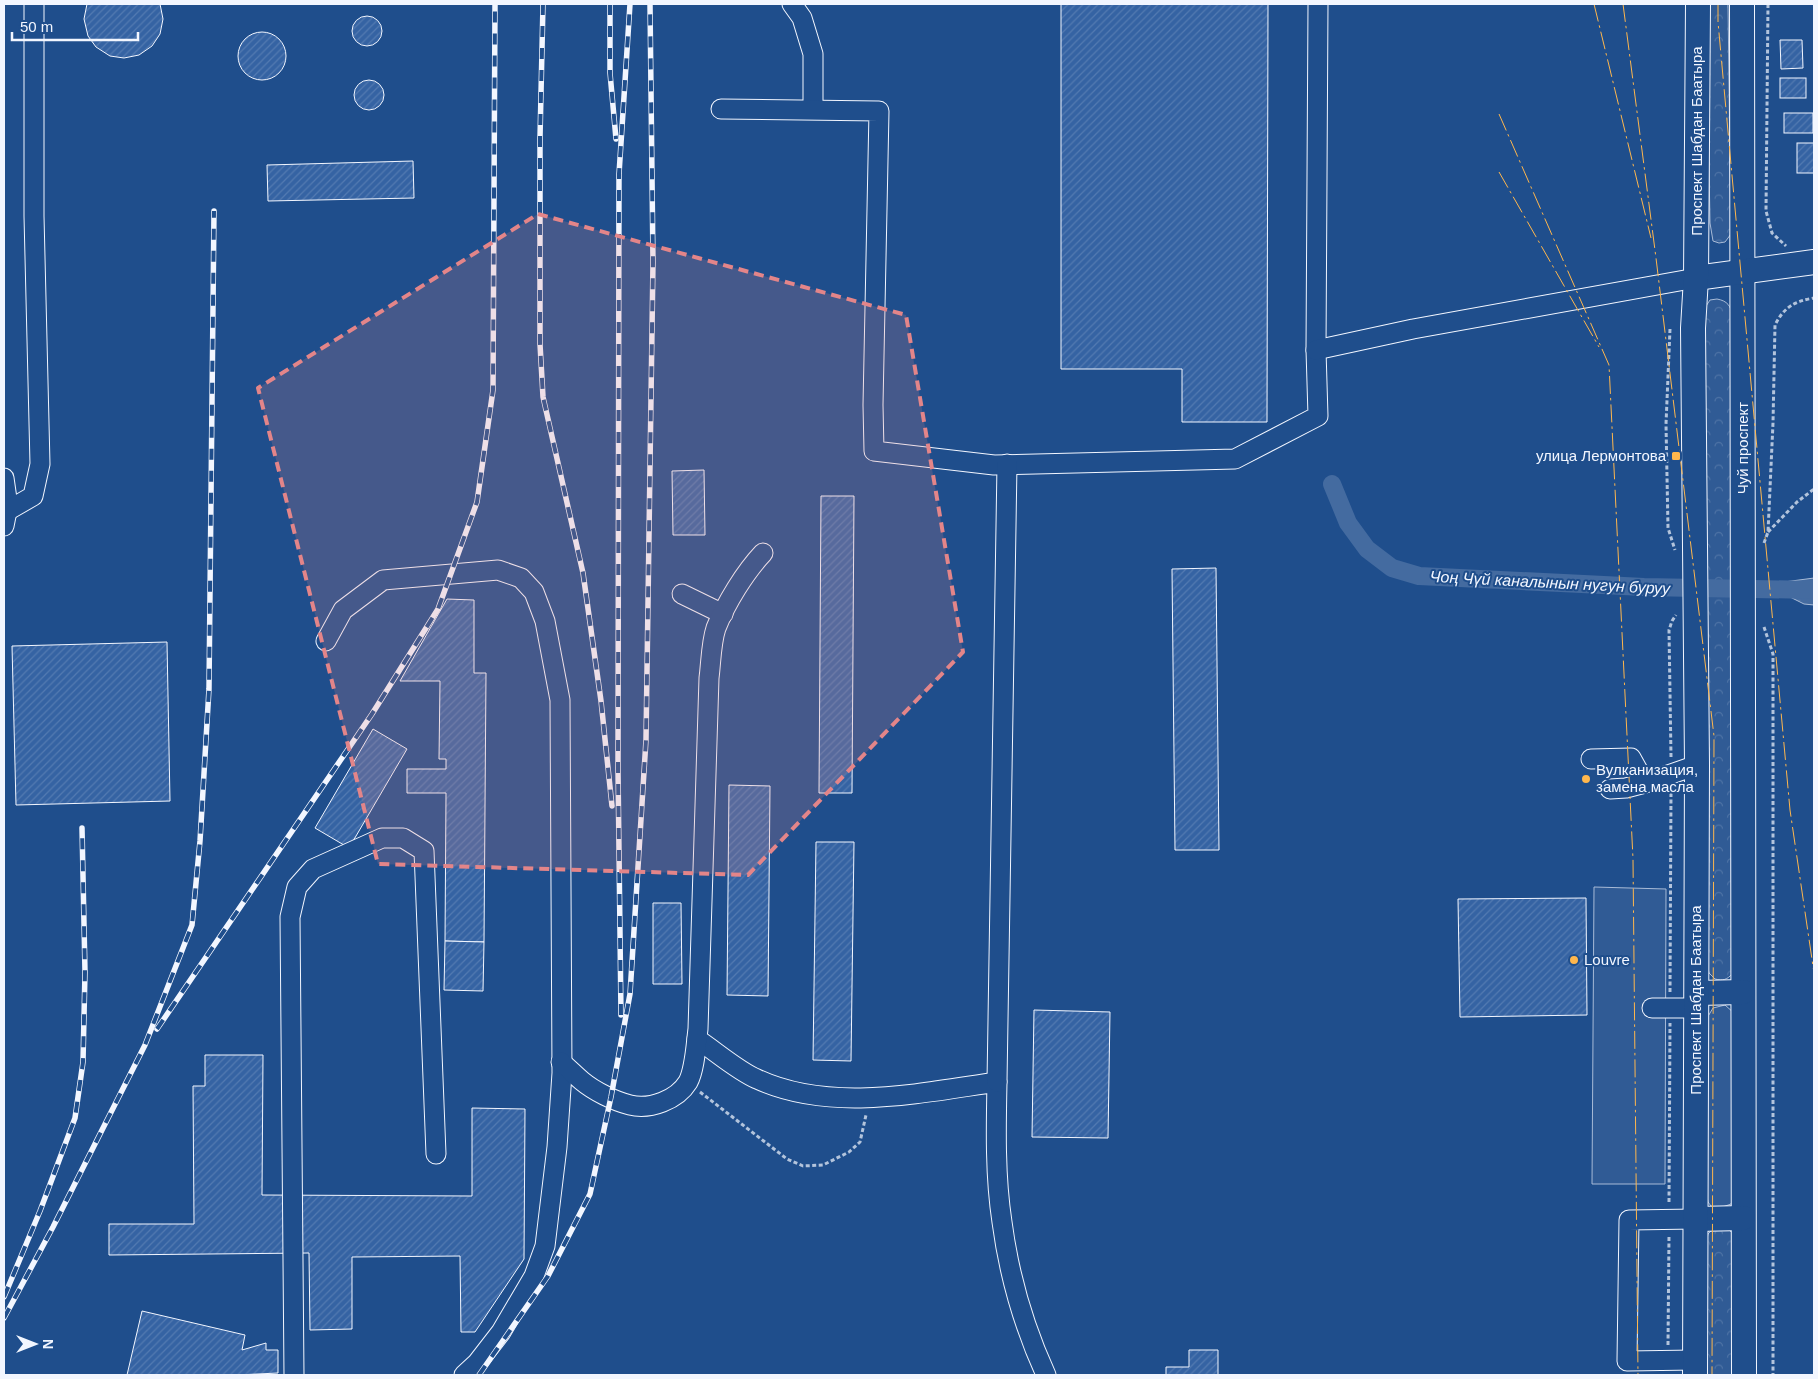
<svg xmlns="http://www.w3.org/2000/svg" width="1818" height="1379" font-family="Arial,sans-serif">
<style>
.built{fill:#305b95;stroke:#a8bbd7}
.forest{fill:url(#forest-crowns);stroke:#a8bbd7}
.water{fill:url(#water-ripples);stroke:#a8bbd7}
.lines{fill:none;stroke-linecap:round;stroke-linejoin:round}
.canal{stroke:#446ba0;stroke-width:18}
.building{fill:url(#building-hatch);stroke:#f2f6ff}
.minor-casing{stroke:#f2f6ff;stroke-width:21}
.major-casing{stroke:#f2f6ff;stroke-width:26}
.path{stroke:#b3c4dc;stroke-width:3;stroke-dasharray:4 2.5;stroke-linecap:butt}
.minor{stroke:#1f4e8c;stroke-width:19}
.major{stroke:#1f4e8c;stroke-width:24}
.rail-casing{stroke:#f2f6ff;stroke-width:5.5}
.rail{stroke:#1f4e8c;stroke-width:4;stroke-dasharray:11;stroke-linecap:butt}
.power{stroke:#ffb74d;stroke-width:1;stroke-dasharray:18 4 2.5 4;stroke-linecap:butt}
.marked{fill:#e38589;fill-opacity:0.2;stroke:#e38589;stroke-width:4;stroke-dasharray:10 6;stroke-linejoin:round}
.poi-dot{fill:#ffb74d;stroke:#1f4e8c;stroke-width:2}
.labels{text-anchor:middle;stroke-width:4;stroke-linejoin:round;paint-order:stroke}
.street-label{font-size:15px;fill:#f2f6ff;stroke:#1f4e8c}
.poi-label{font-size:15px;fill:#f2f6ff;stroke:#1f4e8c;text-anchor:start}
.water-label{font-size:16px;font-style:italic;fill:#f2f6ff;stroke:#1f4e8c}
</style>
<defs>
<pattern id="forest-crowns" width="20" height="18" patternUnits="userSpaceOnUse" patternTransform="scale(1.25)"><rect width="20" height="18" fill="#305b95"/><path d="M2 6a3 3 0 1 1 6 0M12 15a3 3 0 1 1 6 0" fill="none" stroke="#4e73a5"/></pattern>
<pattern id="water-ripples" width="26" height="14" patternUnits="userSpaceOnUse" patternTransform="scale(1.25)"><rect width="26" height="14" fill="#446ba0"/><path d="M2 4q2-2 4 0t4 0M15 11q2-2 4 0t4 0" fill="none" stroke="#5f81ae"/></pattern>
<pattern id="building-hatch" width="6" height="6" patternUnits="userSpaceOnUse" patternTransform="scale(1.25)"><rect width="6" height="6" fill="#3563a3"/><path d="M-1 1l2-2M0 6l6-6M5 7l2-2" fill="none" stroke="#537ab1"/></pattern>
</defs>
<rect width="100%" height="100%" fill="#1f4e8c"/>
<g class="built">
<polygon points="1594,887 1666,889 1665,1184 1592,1184"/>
<polygon points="1725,1005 1734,1013 1734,1196 1731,1204 1717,1209 1711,1206 1708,1202 1707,1196 1707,1018 1713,1008"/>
</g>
<g class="forest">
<polygon points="1706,4 1728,4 1731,234 1725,242 1719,243 1713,241 1710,223"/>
<path d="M1717 299C1728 301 1730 306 1733 315V973C1727 980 1723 981 1715 979L1709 973 1707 964 1704 316 1706 306 1710 300Z"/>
<polygon points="1714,1228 1727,1228 1732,1233 1734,1375 1706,1375 1706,1243 1708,1234"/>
</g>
<polygon class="water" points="1814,578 1814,605 1804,604 1790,597 1784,582"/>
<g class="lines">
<polyline class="canal" points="1332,484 1348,523 1367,549 1392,568 1419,576 1644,587 1814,590"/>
</g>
<g class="building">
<polygon points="87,4 160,4 163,19 160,34 152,46 139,55 124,58 110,56 96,47 88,36 84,19"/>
<polygon points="1061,4 1268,4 1267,422 1182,422 1182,369 1061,369"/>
<circle cx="367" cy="31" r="15"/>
<circle cx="262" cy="56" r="24"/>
<polygon points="1780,40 1802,40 1803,68 1781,69"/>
<rect x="1780" y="78" width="26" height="20"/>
<circle cx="369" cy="95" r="15"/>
<rect x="1784" y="113" width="29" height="20"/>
<rect x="1797" y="143" width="17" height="30"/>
<polygon points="413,161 414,198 268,201 267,165"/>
<polygon points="704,470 705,535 673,535 672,471"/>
<polygon points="821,496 854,496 852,793 819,793"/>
<polygon points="1216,568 1219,850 1175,850 1172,569"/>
<polygon points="447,599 474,600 474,673 486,673 484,942 445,941 446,793 407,793 407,769 446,769 446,759 439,759 440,681 400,681"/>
<polygon points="167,642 170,801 16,805 12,646"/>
<polygon points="373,729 407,749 349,848 315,828"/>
<polygon points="729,785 770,786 768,996 727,995"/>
<polygon points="816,842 854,842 851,1061 813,1060"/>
<polygon points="1586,898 1587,1015 1460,1017 1458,899"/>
<polygon points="653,903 681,903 682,984 653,984"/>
<polygon points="445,941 484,942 483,991 444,990"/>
<polygon points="1034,1010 1110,1012 1108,1138 1032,1137"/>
<polygon points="205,1055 263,1055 262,1195 472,1196 472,1108 525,1109 524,1259 475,1332 461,1332 460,1256 352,1257 352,1329 310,1330 309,1253 109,1255 109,1224 194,1224 193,1086 205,1086"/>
<polygon points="142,1311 245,1335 242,1350 266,1343 266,1350 278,1350 278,1373 237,1375 127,1375"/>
<polygon points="1189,1350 1218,1350 1218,1375 1166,1375 1166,1367 1189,1367"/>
</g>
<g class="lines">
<defs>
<g id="minor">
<polyline points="792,4 802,18 813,54 813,109"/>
<polyline points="721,109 879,111 873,405 874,451 994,465 1235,459 1318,416 1316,350 1318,4"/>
<polyline points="1316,350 1413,329 1696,278"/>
<polyline points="4,478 8,506 4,526"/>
<polyline points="7,511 33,496 40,464 34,216 34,4"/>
<polyline points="682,594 723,614"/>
<polyline points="326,641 343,610 383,580 498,570 521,578 534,592 545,621 560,700 562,1073 557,1147 545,1246 534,1276 501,1332 477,1363 464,1375"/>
<polyline points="1591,759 1631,758 1645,783 1697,765"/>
<polyline points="1610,789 1626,788 1645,783"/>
<polyline points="1652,1008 1697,1008"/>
<path d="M697 1039C714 1050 738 1071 757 1079 830 1113 920 1093 997 1082 996 1128 995 1176 1002 1222 1009 1275 1024 1327 1046 1375"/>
<path d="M561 1062C568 1068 575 1075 582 1081 594 1091 614 1101 630 1105 650 1110 677 1100 688 1082 695 1069 696 1044 698 1029L709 678C711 663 711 643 716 628 726 603 745 572 763 553"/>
<polyline points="997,1082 1007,464"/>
<polyline points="1695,1360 1627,1361 1629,1220 1696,1219"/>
<polyline points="294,1375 290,917 297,887 313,869 382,838 403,838 424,851 436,1154"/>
</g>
<g id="major">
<polyline points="1742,4 1744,1375"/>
<polyline points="1696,278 1814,262"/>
<polyline points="1697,993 1743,992"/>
<polyline points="1696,1219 1743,1218"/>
<polyline points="1695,1375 1697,765 1693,328 1696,278 1698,4"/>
</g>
</defs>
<use href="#minor" class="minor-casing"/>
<use href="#major" class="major-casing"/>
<g class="path">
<polyline points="1768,4 1766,211 1772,233 1786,246"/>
<polyline points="1670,329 1666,424 1668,528 1675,550"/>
<polyline points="1768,532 1797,502 1814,489"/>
<path d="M1764 543 1768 532 1773 423 1775 325C1784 307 1795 301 1814 298"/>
<polyline points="1764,627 1773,654 1773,1375"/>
<polyline points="1671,757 1669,630 1672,621 1676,615"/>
<polyline points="1670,992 1671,791"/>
<polyline points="700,1092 787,1159 803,1166 823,1165 849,1152 860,1142 866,1115"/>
<polyline points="1669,1202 1670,1023"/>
<polyline points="1668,1345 1669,1236"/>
</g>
<use href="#minor" class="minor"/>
<use href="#major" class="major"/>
<defs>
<g id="rail">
<polyline points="543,4 540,138 540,344 543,397 583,573 601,701 612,806"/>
<polyline points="610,4 610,73 616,139"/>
<polyline points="621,1015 618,769 619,174 630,4"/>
<polyline points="157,1029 372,714 438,609 477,502 493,390 495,4"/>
<polyline points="4,1297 40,1211 75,1118 83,1062 85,972 82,828"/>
<polyline points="4,1318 53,1227 145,1045 192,925 200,841 209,689 214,211"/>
<polyline points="479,1375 548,1276 590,1194 611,1097 630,994 646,740 653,262 650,4"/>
</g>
</defs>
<use href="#rail" class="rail-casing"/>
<use href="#rail" class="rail"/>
<g class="power">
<polyline points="1594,4 1651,238"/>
<polyline points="1623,4 1656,258 1714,736 1712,1375"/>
<polyline points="1718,4 1718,22 1790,810 1814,973"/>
<polyline points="1499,114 1609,365 1633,859 1638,1375"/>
<polyline points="1499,172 1599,347"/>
</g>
</g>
<path class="marked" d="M538 214 906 315 963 652 748 875 378 864 258 388Z"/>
<g class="poi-dot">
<rect x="1671" y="451" width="10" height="10" rx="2.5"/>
<circle cx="1586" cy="779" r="5"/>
<circle cx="1574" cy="960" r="5"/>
</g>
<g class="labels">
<g class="street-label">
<text transform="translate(1697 141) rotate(-90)" y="5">Проспект Шабдан Баатыра</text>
<text transform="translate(1743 448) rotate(-90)" y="5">Чуй проспект</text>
<text transform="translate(1696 1000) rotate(-90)" y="5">Проспект Шабдан Баатыра</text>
</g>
<g class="poi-label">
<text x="1666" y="461" text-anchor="end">улица Лермонтова</text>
<text x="1596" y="775">Вулканизация,<tspan x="1596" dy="17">замена масла</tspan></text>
<text x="1584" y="965">Louvre</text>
</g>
<g class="water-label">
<text transform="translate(1550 582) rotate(3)" y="6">Чоң Чүй каналынын нугун буруу</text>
</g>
</g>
<rect width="1818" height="1379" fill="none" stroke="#f2f6ff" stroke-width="10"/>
<g transform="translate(35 1344) rotate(90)" stroke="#1f4e8c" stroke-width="4" paint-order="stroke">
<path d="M0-4L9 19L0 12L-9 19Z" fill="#f2f6ff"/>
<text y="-8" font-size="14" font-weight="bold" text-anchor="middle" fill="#f2f6ff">N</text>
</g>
<path d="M12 32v8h126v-8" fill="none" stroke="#f2f6ff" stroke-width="2.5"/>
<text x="20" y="32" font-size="15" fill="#f2f6ff" stroke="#1f4e8c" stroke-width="4" paint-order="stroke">50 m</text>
</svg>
